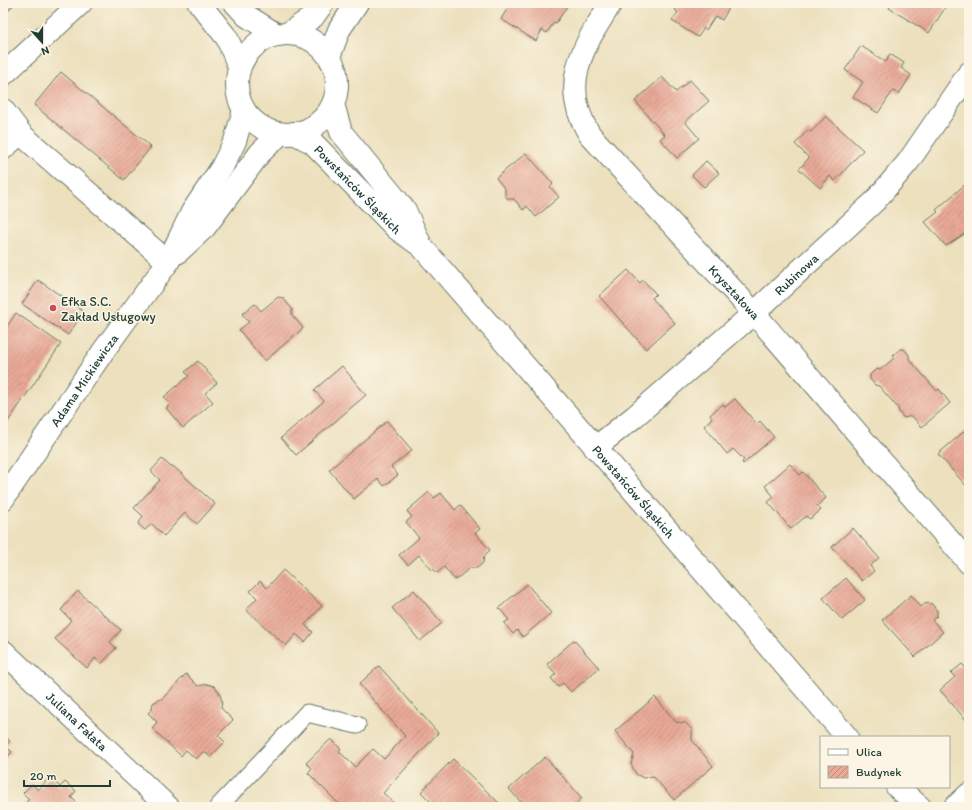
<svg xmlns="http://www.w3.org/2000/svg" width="972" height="810" font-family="Itim,sans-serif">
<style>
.building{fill:url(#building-hatch)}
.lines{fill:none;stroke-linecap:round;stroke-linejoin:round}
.lane-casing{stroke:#677664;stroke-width:19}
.street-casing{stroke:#677664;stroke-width:24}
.secondary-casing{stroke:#677664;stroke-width:24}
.lane{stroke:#fff;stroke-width:17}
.street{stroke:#fff;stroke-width:22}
.secondary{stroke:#fff;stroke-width:22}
.poi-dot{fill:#d1495b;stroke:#fcf5e5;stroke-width:1.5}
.labels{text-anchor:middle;stroke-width:3;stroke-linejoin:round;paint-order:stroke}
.street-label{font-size:13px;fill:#1f3d34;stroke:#fcf5e5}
.poi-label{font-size:13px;fill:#1f3d34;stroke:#fcf5e5;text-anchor:start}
</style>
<defs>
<pattern id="building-hatch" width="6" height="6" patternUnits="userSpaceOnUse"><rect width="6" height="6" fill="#e9a996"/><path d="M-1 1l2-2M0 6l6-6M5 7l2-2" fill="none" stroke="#bc8b7b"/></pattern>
</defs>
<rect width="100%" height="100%" fill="#fcf5e5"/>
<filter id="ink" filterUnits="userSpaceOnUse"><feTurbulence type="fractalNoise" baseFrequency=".025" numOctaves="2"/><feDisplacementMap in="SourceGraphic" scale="8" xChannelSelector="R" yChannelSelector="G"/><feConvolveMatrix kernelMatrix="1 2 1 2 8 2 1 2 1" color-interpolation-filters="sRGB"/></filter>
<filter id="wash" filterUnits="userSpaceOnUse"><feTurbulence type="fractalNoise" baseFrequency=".012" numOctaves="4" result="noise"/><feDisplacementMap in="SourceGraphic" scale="16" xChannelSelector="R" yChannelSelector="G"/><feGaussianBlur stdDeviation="0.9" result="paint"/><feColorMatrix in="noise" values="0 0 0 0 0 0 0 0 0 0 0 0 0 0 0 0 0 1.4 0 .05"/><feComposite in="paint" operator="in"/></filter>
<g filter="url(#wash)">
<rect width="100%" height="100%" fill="#ece0bd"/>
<g id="blocks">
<g class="building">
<polygon points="3,3 15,3 3,17"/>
<polygon points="511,3 569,3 556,23 554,22 547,33 542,30 536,41 501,19"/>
<polygon points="679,3 732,3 722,20 715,16 706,30 704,28 698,37 672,21 678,12 675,10"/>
<polygon points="892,3 948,3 929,33 889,8"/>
<polygon points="861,46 886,62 890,54 904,63 901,68 911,75 899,94 893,91 878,113 853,97 863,82 845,70"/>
<polygon points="61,72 151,147 124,180 34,105"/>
<polygon points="662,77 676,92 690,80 709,101 685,122 699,138 677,158 660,139 665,135 635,101"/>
<polygon points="826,116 863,150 835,181 830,176 820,188 799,169 809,158 795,144 808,130 811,132"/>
<polygon points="526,153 553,184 550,187 559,197 536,217 527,206 523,210 514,199 508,199 505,195 505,189 496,178"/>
<polygon points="706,161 719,173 704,187 692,175"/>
<polygon points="969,181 969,231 946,246 925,222 938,212 936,210"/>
<polygon points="628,270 640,283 643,280 656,294 652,298 675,323 646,349 599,296"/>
<polygon points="38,280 84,312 68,335 22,304"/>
<polygon points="278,297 283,298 292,309 292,315 303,328 265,361 239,330 249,322 242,314 255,304 261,311"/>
<polygon points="16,313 61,344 3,429 3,332"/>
<polygon points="900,349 904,349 909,355 909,359 937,391 939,389 950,403 922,427 912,416 904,418 899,412 898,408 879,386 875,385 870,379 870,375 876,369 880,370 894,358 893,355"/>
<polygon points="198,361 217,383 205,393 213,402 183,428 166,408 170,404 164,397 189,376 185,372"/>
<polygon points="342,366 366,395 296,455 281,438 324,401 314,390"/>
<polygon points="735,399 757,424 760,421 774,437 743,464 742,462 744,460 733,449 727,454 704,426 712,418 710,415 723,404 725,407"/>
<polygon points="387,421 412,450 391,467 398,475 384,486 378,479 354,499 329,470"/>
<polygon points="969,427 969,489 938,454"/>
<polygon points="162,459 171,467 173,466 215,504 197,524 185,513 164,536 152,524 145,530 138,524 143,516 134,508 160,480 151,471"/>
<polygon points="790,464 800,475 803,472 826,498 817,506 821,510 810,519 806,516 791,529 768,502 774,497 765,486"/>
<polygon points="429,492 434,498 441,493 455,510 460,505 480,529 475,533 490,550 484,556 483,563 477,568 470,568 455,580 444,567 437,573 433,569 432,570 419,555 408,565 399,555 419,538 406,522 412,517 407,511"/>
<polygon points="853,528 879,558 870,566 874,571 862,581 832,547"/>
<polygon points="283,570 322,606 305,625 313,632 305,642 296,634 286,646 246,610 257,598 250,591 260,581 267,588"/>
<polygon points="846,578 865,600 842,620 823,598"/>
<polygon points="527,584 551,613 523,637 517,630 513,634 504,623 509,620 499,608"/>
<polygon points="414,590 442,623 420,641 392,608"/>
<polygon points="78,591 121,630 110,642 116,648 101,664 95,658 87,668 55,639 71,620 61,610"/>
<polygon points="911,595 921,607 926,603 932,604 937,611 937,616 932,620 943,632 915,657 882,620"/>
<polygon points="574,640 599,668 571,692 563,683 558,687 551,678 556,674 547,664"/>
<polygon points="962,664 966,668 969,665 969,717 966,720 940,690 955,677 951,673"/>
<polygon points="379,666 438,733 383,793 393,802 388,807 342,807 308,773 312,768 306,763 331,739 341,749 339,751 355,767 373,749 384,759 405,736 359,684"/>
<polygon points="186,674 198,686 207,684 214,686 219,692 222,701 221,708 233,720 218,735 225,742 210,757 204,751 196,759 186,750 181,756 152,728 157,722 148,713 152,709 153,703 163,698"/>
<polygon points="655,697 676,722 686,723 692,730 692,740 713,766 674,800 653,776 643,778 636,774 631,764 634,754 615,731"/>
<polygon points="3,734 10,741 5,746 12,752 3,761"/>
<polygon points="545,757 582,798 572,807 515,807 521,802 509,789"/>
<polygon points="453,759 499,803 496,807 436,807 421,792"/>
<polygon points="50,777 60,787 65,782 76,791 71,797 77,803 73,807 28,807 25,804 29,799 23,793 32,784 38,790"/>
</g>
</g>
</g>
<g filter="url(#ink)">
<use href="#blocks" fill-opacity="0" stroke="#677664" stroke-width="1"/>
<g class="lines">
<defs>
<g id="lane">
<polyline points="3,152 22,135"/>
<polyline points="218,807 307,713 357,725"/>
</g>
<g id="street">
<path id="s1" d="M611 3C583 47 558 85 590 135L754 313 969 563"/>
<polyline points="3,75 81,3"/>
<polyline points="333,104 341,132 405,210 421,246"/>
<polyline points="3,110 22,135 168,262"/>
<path id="s2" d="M294 133 313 143 397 229 421 246 847 737"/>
<path id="s3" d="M595 448 634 417 754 313 875 201 908 162 969 73"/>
<path id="s4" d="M3 651 168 807"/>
<polyline points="897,787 920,807"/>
<polyline points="955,807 969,794"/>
</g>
<g id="secondary">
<polyline points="199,3 227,38 239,67"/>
<polyline points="235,3 247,16 277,35"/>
<polyline points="287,34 313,17 323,3"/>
<circle cx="287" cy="84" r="50"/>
<polyline points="329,57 339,30 357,3"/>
<polyline points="177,253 205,227 260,153 280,134"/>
<path id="s5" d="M3 499 104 350 168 262 192 212 222 167 235 141 244 110"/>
</g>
</defs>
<use href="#lane" class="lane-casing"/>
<use href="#street" class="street-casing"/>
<use href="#secondary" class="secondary-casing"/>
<use href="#lane" class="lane"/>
<use href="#street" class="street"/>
<use href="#secondary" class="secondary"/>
</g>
</g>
<circle class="poi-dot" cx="53" cy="308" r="4"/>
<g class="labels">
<g class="street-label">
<text dy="5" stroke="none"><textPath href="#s2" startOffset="86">Powstańców Śląskich</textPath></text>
<text dy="5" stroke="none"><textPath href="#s3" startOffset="266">Rubinowa</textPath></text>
<text dy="5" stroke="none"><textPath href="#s1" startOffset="357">Kryształowa</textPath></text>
<text dy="5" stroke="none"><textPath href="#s5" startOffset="144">Adama Mickiewicza</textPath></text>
<text dy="5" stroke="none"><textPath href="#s2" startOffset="496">Powstańców Śląskich</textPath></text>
<text dy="5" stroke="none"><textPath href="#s4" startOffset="102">Juliana Fałata</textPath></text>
</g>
<g class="poi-label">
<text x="61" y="306">Efka S.C.<tspan x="61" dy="15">Zakład Usługowy</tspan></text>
</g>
</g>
<rect width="972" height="810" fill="none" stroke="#fcf5e5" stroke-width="16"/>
<rect x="820" y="736" width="130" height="52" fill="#fcf5e5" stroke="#a4ab9e"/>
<rect x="828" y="749" width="20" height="6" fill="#ffffff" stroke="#a4ab9e"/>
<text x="856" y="756" font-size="12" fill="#1f3d34">Ulica</text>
<rect x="828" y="766" width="20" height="12" fill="url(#building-hatch)" stroke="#a4ab9e"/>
<text x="856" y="776" font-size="12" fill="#1f3d34">Budynek</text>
<g transform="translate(42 42) rotate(159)" stroke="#fcf5e5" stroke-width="3" paint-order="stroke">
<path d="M0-3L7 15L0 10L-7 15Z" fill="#1f3d34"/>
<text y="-6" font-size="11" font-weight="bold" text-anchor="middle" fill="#1f3d34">N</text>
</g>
<path d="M24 780v6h86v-6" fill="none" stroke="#1f3d34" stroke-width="2"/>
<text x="30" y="780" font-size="12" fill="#1f3d34" stroke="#fcf5e5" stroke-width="3" paint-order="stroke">20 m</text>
</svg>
